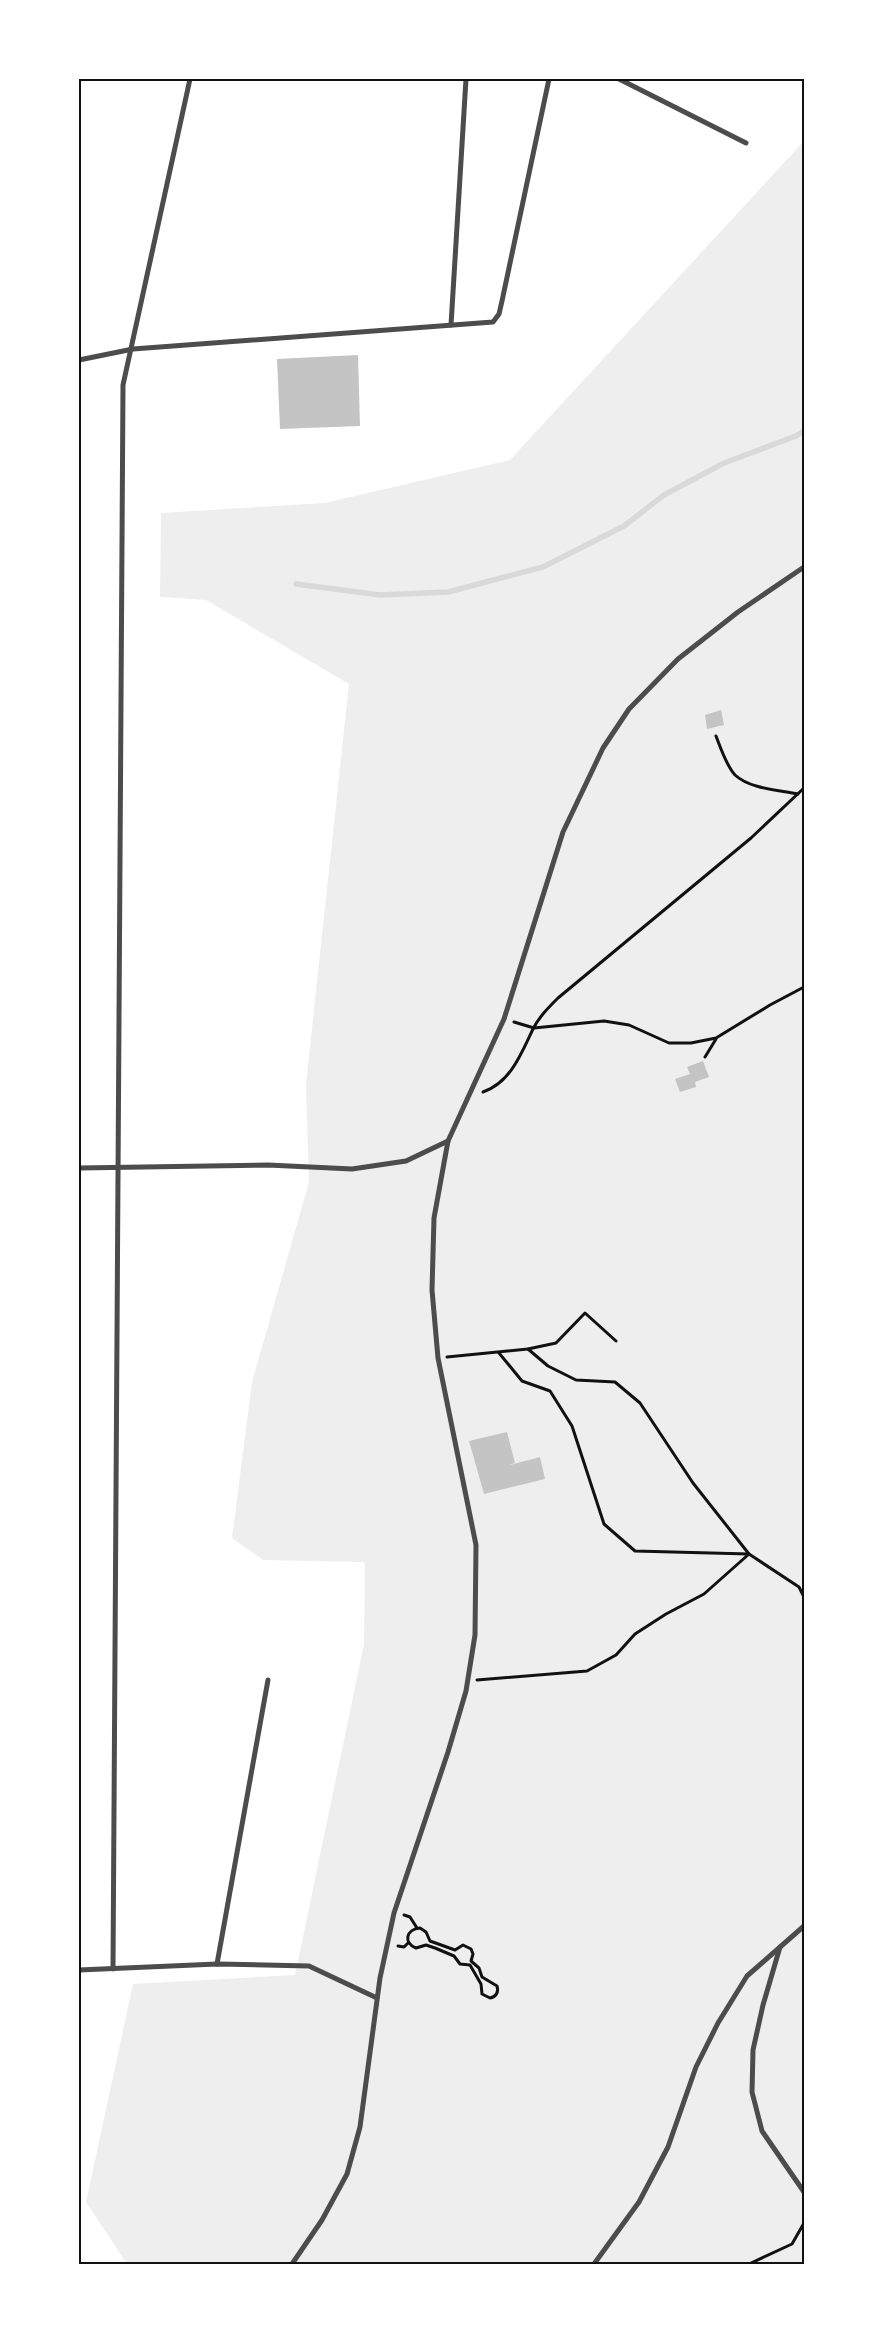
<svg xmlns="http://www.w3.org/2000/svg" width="883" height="2343" font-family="'Source Sans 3',sans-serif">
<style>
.green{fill:#eee}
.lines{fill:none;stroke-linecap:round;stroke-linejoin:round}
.stream{stroke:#d9d9d9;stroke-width:5.5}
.building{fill:#c4c4c4}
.path{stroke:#111;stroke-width:3}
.minor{stroke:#4c4c4c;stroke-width:5}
.neatline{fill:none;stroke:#111;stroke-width:2}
</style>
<rect width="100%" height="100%" fill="#fff"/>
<polygon class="green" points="804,141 804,2264 127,2264 86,2202 133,1984 295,1975 364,1644 365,1562 263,1560 232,1538 252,1382 309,1182 306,1084 349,684 206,600 160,597 161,513 325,503 510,460"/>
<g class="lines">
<polyline class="stream" points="296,584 380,595 448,592 543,567 624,526 664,495 724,463 796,436 804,431"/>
</g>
<g class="building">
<polygon points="358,355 360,426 280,429 277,359"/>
<polygon points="721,710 724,725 707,729 705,715"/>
<polygon points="703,1061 709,1077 695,1082 696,1087 680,1092 675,1079 690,1074 687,1067"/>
<polygon points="507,1432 515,1463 506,1466 540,1457 545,1479 484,1494 469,1441"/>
</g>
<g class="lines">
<g class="path">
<path d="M716 736C721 749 726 765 735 775 750 789 779 790 798 794"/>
<polyline points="514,1022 534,1028 604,1021 629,1025 669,1043 691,1043 716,1038 770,1005 804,987"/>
<polyline points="705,1057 716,1039"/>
<path d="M483 1092C511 1082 521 1054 533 1029 539 1017 548 1008 558 998L751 838 804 788"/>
<polyline points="528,1349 548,1366 576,1380 615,1382 640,1403 693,1483 749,1554 799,1587 804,1597"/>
<polyline points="447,1357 528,1349 556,1343 585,1313 616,1341"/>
<polyline points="477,1680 587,1671 616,1655 635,1634 666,1614 704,1594 749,1554 635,1551 604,1524 572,1426 550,1391 522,1381 499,1353"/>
<polyline points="404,1915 410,1917 417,1928"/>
<path d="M420 1928 426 1932 430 1941 455 1950 463 1945 471 1949 473 1954 471 1961 479 1968 482 1977 497 1986C499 1992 496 1997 490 1998L482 1994 481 1984 470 1965 460 1964 454 1956 435 1948 426 1945 416 1948C403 1943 406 1929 420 1928Z"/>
<polyline points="398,1946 404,1947 408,1943"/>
<polyline points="749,2264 792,2244 804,2223"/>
</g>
<g class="minor">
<polyline points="619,79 746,143"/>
<polyline points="451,325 466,79"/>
<polyline points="79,360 133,349 493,322 499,314 502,301 549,79"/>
<polyline points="79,1168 268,1165 352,1169 406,1161 448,1141"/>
<polyline points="780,1947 763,2005 753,2050 752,2092 762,2131 804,2192"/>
<polyline points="217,1964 268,1680"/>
<polyline points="113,1969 123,385 190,79"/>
<polyline points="79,1970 217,1964 309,1966 377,1998"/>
<polyline points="292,2264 322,2220 347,2174 360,2127 380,1978 394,1913 448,1752 466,1691 475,1635 476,1545 438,1358 432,1290 434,1218 448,1141 504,1019 563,832 603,748 629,709 678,659 738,612 804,567"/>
<polyline points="594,2264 639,2202 668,2147 696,2067 718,2023 747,1976 804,1926"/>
</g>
</g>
<rect width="883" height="2343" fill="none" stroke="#ffffff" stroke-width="160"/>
<rect x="80" y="80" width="723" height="2183" class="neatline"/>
</svg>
